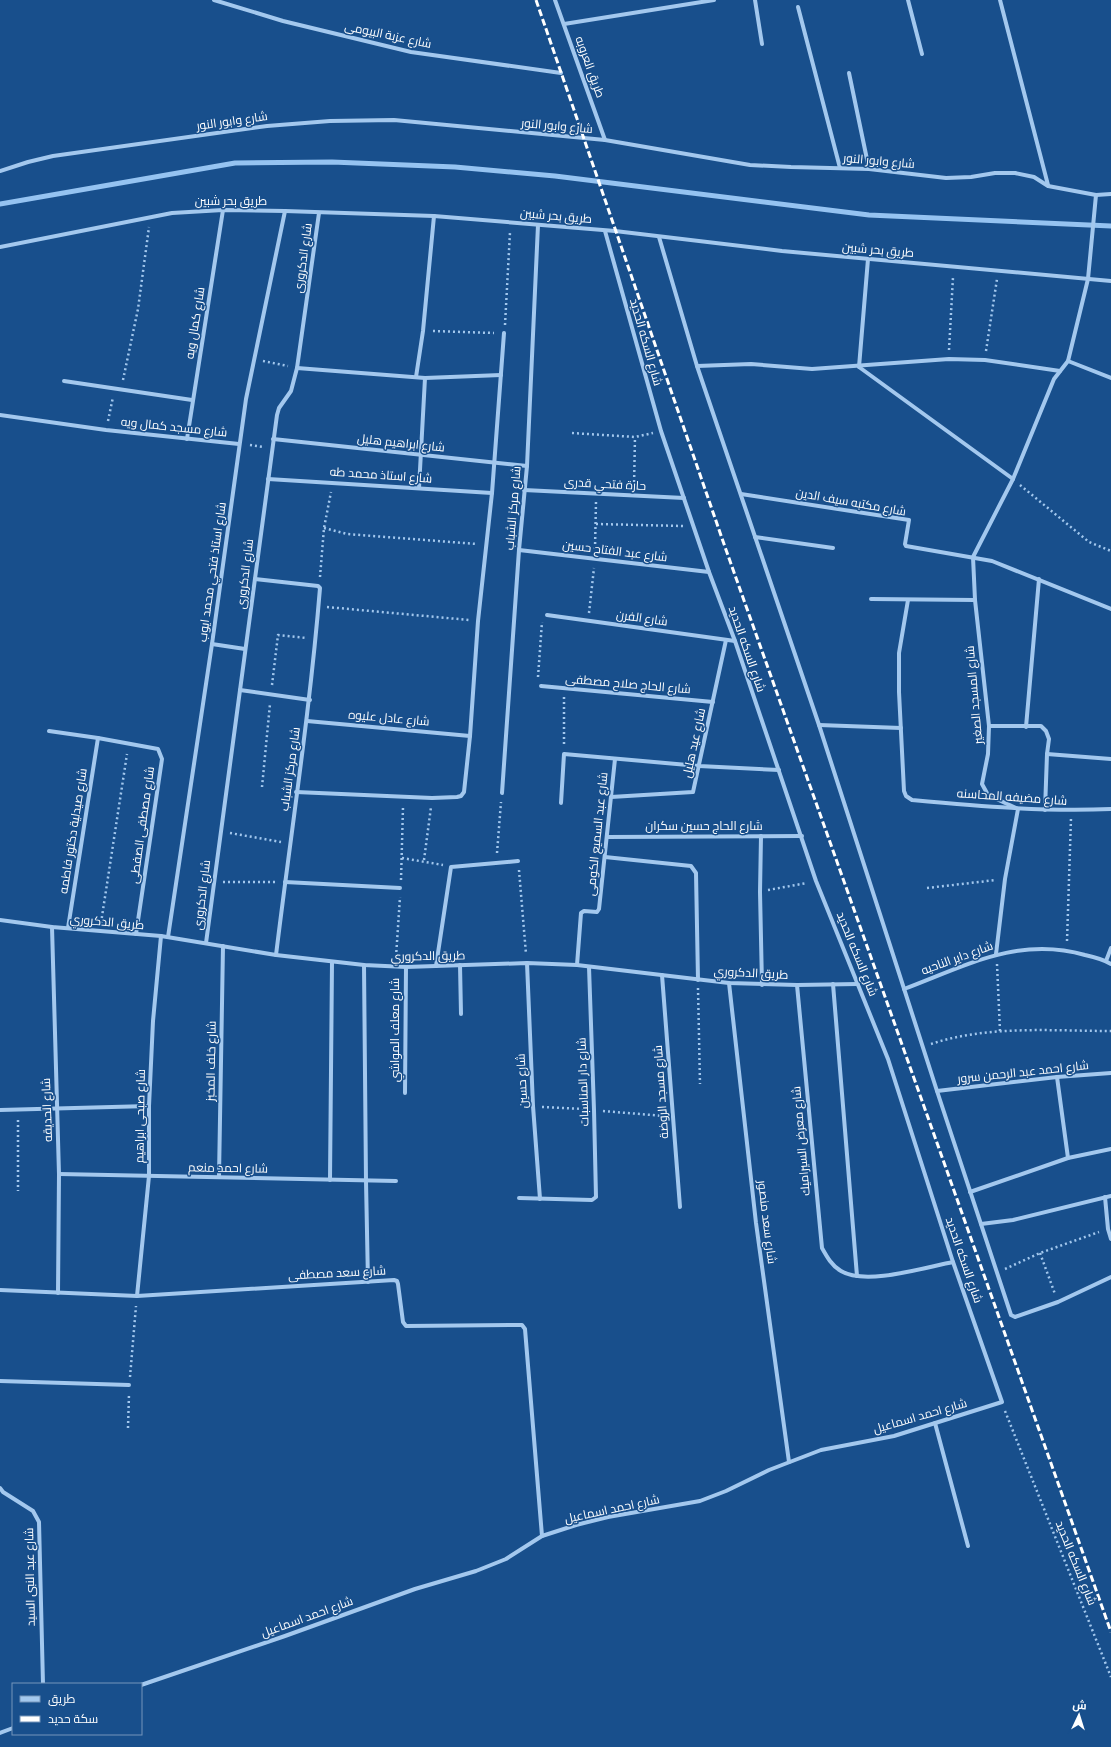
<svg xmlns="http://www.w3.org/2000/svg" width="1111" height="1747" font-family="'Archivo Narrow',Cairo,sans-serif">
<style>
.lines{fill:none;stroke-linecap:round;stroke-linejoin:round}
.stream{stroke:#95c3f1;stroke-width:5}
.path{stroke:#a3c8ee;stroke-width:2.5;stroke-dasharray:2 3;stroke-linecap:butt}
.minor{stroke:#a3c8ee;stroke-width:4}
.rail{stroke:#fff;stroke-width:3;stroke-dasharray:7 3;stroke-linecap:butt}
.labels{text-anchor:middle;stroke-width:3;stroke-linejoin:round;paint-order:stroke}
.street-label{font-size:12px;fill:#fff;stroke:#184f8c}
</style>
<rect width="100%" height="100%" fill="#184f8c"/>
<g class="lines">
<polyline class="stream" points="0,204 235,163 332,162 455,167 555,176 869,215 1111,226"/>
<g class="path">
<polyline points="505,325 510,232"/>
<polyline points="433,331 494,333"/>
<polyline points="949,350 953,277"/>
<polyline points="986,351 997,279"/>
<polyline points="263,361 288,366"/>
<polyline points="123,380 138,309 149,227"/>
<polyline points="108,421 113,397"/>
<polyline points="572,433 635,437 653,433"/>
<polyline points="250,445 263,447"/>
<polyline points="1020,485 1089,542 1111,551"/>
<polyline points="634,487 635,437"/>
<polyline points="596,524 683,526"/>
<polyline points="324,528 347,534 477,544"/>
<polyline points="595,549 596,502"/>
<polyline points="320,577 324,528 331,492"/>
<polyline points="327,607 469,620"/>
<polyline points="589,613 594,568"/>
<polyline points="538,677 542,622"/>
<polyline points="272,685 278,635 306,638"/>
<polyline points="564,697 564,746"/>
<polyline points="262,787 270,704"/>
<polyline points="230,833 281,842"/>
<polyline points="497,853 501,802"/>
<polyline points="402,858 443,865"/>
<polyline points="424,860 431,807"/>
<polyline points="519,870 526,954"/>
<polyline points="401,880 403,807"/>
<polyline points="223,882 276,882"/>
<polyline points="927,888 996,880"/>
<polyline points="768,890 807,883"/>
<polyline points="101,923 127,754"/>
<polyline points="1067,941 1071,818"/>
<polyline points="396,957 400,897"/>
<polyline points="997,964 1000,1031"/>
<polyline points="698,988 700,1084"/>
<path d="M931 1044C988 1025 1052 1031 1111 1031"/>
<polyline points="542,1107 585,1109"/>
<polyline points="603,1111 664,1116"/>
<polyline points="18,1120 18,1191"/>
<polyline points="1040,1253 1055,1294"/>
<polyline points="1005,1269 1040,1253 1099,1232"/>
<polyline points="130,1377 136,1306"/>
<polyline points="1005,1411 1111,1677"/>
<polyline points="128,1428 129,1394"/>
</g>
<g class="minor">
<polyline points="214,0 283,21 411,52 561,73"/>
<polyline points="555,0 605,140"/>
<polyline points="755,0 762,44"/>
<polyline points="908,0 922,54"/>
<polyline points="1000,0 1048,185"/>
<polyline points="798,7 840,168"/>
<polyline points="564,24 714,0"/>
<polyline points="849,73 869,169"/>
<polyline points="0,171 28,162 53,156 267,126 330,121 394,120 605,140 750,165 791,167 869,169 946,178 971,177 995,173 1015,173 1034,177 1048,186 1096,195 1111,194"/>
<polyline points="659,237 697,366 819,725 937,1091 1011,1315 1015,1317 1058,1302 1111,1277"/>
<polyline points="0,247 172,213 223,210 285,211 434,216 615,231 782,251 1111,281"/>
<polyline points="1068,361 1111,378"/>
<polyline points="697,366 751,364 812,369 949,359 985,360 1060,371"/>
<polyline points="859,367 1013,479"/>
<polyline points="859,367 868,259"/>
<polyline points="297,368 425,378 501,375"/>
<polyline points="416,377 423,331 434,216"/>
<polyline points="64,381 192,400"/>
<polyline points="0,415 106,430 239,444"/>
<polyline points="187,439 223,210"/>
<polyline points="273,439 527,466"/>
<polyline points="268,479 492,493"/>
<polyline points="419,488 425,378"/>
<polyline points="524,490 684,498"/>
<polyline points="741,494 909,520 905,544 906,546 992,561 1111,609"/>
<polyline points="755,537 833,548"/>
<polyline points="519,550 709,572"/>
<path d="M255 579 318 586 320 588C310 711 291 832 276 955"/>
<polyline points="871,599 975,600"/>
<path d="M908 600 899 653V692L904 791 906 796 912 800C978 806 1044 812 1111 809"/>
<polyline points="547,615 735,641"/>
<polyline points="212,644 245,649"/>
<polyline points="541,686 713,702"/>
<polyline points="240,690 310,700"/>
<polyline points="307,721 470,736"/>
<polyline points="819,725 901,728"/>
<polyline points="989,726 1041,726 1046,731 1049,739 1047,754 1045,810"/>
<polyline points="1026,727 1039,579"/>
<polyline points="49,731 98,738 158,749 162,759 136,934"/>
<polyline points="1047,754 1111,759"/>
<polyline points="296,792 432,798 457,797 461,796 464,792 470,736 478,621 492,493 504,333"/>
<polyline points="502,793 519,550 527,466 538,225"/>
<polyline points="611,797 693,792 726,640"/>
<polyline points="561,803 564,754 699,766 779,770"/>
<polyline points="761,836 760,892 762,985"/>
<polyline points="607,837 802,836"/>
<polyline points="605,857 691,866 696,873 698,980"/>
<polyline points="285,882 400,888"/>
<polyline points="0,920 52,927 161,936 276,955 364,965 406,967 527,963 577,965 729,983 797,985 858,984"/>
<polyline points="52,927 59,1174 58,1293"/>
<polyline points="68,928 98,738"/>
<polyline points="168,937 212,644 246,399 285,211"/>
<polyline points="206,943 277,415 279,408 291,391 297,368 319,213"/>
<polyline points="996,954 1005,879 1018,809 988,795 982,784 988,754 989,726 975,600 973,557 1013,479 1054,379 1068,361 1088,279 1096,195"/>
<polyline points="1106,961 1111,948"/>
<polyline points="527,963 533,1106 540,1199"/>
<polyline points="364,965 366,1181 368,1282"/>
<polyline points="460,965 461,1014"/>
<polyline points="577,965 581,913 584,911 597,912 599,909 615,759"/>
<polyline points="436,966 451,867 518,861"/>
<polyline points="662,975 680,1207"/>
<polyline points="729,983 756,1223 789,1462"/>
<polyline points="833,984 857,1276"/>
<path d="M797 985 822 1248C827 1257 832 1266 841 1271 866 1286 926 1267 953 1262"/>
<path d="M904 989C965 966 1018 936 1085 955 1094 957 1103 959 1111 964"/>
<polyline points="1057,1077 1068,1158"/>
<polyline points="937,1091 1057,1077 1111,1073"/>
<polyline points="405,1093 406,967"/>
<polyline points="0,1110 149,1106"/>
<polyline points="59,1174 396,1181"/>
<polyline points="219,1177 223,946"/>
<polyline points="330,1180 332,962"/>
<polyline points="970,1192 1068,1158 1111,1149"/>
<polyline points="1105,1197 1108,1229 1111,1239"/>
<polyline points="519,1198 592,1200 596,1197 594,1110 589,967"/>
<polyline points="981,1224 1013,1220 1111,1196"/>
<polyline points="0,1290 137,1296 394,1280 397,1281 398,1284 403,1322 406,1326 522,1325 525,1329 542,1536"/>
<polyline points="137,1296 149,1176 149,1106 153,1021 161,936"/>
<polyline points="0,1381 129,1385"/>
<polyline points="935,1423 968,1546"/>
<polyline points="0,1488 3,1492 33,1511 39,1522 43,1684"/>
<polyline points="141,1685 285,1636 415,1589 476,1571 506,1559 542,1536 576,1525 608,1517 700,1501 726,1491 769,1470 821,1450 894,1436 1002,1402 953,1262 888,1059 816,881 735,641 709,572 661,431 605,231"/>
<polyline points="0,1733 13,1728"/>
</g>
<polyline class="rail" points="536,0 725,547 1111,1632"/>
</g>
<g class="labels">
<g class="street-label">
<text transform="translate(388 35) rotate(12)" y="4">شارع عزبة البيومى</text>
<text transform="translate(590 67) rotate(70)" y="4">طريق العروبه</text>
<text transform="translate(232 121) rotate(-8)" y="4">شارع وابور النور</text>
<text transform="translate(557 126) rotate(5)" y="4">شارع وابور النور</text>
<text transform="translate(879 161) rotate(5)" y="4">شارع وابور النور</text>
<text x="231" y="205">طريق بحر شبين</text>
<text transform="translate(556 216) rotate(5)" y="4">طريق بحر شبين</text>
<text transform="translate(878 250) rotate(5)" y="4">طريق بحر شبين</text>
<text transform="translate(303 258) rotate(-82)" y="4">شارع الدكرورى</text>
<text transform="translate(195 323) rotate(-81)" y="4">شارع كمال ويه</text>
<text transform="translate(646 342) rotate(74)" y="4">شارع السكه الحديد</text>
<text transform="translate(174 427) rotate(6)" y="4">شارع مسجد كمال ويه</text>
<text transform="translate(401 443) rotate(6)" y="4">شارع ابراهيم هليل</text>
<text transform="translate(381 475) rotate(4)" y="4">شارع استاذ محمد طه</text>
<text transform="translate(605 484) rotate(3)" y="4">حارة فتحي قدرى</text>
<text transform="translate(851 502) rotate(10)" y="4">شارع مكتبه سيف الدين</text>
<text transform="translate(513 508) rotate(-85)" y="4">شارع مركز الشباب</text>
<text transform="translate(615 551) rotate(7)" y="4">شارع عبد الفتاح حسين</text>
<text transform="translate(212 572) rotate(-82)" y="4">شارع استاذ فتحي محمد ايوب</text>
<text transform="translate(245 574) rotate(-83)" y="4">شارع الدكرورى</text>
<text transform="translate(642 618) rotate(8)" y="4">شارع الفرن</text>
<text transform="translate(747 649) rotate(71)" y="4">شارع السكه الحديد</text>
<text transform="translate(628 684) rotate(5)" y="4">شارع الحاج صلاح مصطفى</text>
<text transform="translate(974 695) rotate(-95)" y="4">شارع المسجد الصغير</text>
<text transform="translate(389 718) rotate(5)" y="4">شارع عادل عليوه</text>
<text transform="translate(694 743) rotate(-78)" y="4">شارع عيد هليل</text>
<text transform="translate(290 769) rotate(-82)" y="4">شارع مركز الشباب</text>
<text transform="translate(1012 797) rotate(4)" y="4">شارع مضيفه المحاسنه</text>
<text transform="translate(142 825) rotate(-82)" y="4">شارع مصطفى الصفطى</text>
<text x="704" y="830">شارع الحاج حسين سكران</text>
<text transform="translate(73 831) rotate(-81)" y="4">شارع صيدلية دكتور فاطمه</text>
<text transform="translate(597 834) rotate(-84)" y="4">شارع عبد السميع الكومى</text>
<text transform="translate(202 895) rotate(-83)" y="4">شارع الدكرورى</text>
<text transform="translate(107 922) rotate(5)" y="4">طريق الدكروري</text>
<text transform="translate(857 954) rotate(68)" y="4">شارع السكه الحديد</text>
<text transform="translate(428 956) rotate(-1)" y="4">طريق الدكروري</text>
<text transform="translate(957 958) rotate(-20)" y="4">شارع داير الناحيه</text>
<text transform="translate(751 973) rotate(3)" y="4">طريق الدكروري</text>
<text transform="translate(395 1030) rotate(-90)" y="4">شارع معلف المواشي</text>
<text transform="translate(211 1061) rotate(-89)" y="4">شارع خلف المخبز</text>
<text transform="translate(1023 1072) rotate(-6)" y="4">شارع احمد عبد الرحمن سرور</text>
<text transform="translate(522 1081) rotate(-93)" y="4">شارع حسين</text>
<text transform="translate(583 1082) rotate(-92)" y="4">شارع دار المناسبات</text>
<text transform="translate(661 1092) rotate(-94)" y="4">شارع مسجد الروضة</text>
<text transform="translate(47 1110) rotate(-92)" y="4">شارع الحديقه</text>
<text transform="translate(140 1116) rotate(-89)" y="4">شارع صبحى ابراهيم</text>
<text transform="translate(801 1141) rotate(-95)" y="4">شارع معرض السيراميك</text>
<text transform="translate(228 1168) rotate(1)" y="4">شارع احمد منعم</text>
<text transform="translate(767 1222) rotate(83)" y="4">شارع سعد منصور</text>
<text transform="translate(964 1260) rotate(71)" y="4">شارع السكه الحديد</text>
<text transform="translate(337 1273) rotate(-3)" y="4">شارع سعد مصطفى</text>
<text transform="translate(920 1416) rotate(-16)" y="4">شارع احمد اسماعيل</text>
<text transform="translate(612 1509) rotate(-12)" y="4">شارع احمد اسماعيل</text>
<text transform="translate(1076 1563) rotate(68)" y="4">شارع السكه الحديد</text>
<text transform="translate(30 1577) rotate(-91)" y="4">شارع عبد النبى السيد</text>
<text transform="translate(307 1617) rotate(-20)" y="4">شارع احمد اسماعيل</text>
</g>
</g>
<rect x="12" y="1683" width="130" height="52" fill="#184f8c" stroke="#7495ba"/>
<rect x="20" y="1696" width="20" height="6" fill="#a3c8ee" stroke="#7495ba"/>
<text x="48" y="1703" font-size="12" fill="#ffffff">طريق</text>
<rect x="20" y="1716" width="20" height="6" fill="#ffffff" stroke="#7495ba"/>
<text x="48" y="1723" font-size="12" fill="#ffffff">سكة حديد</text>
<g transform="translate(1079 1715) rotate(4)" stroke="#184f8c" stroke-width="3" paint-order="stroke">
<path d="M0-3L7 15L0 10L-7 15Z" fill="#ffffff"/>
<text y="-6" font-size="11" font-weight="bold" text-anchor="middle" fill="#ffffff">ش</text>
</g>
</svg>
